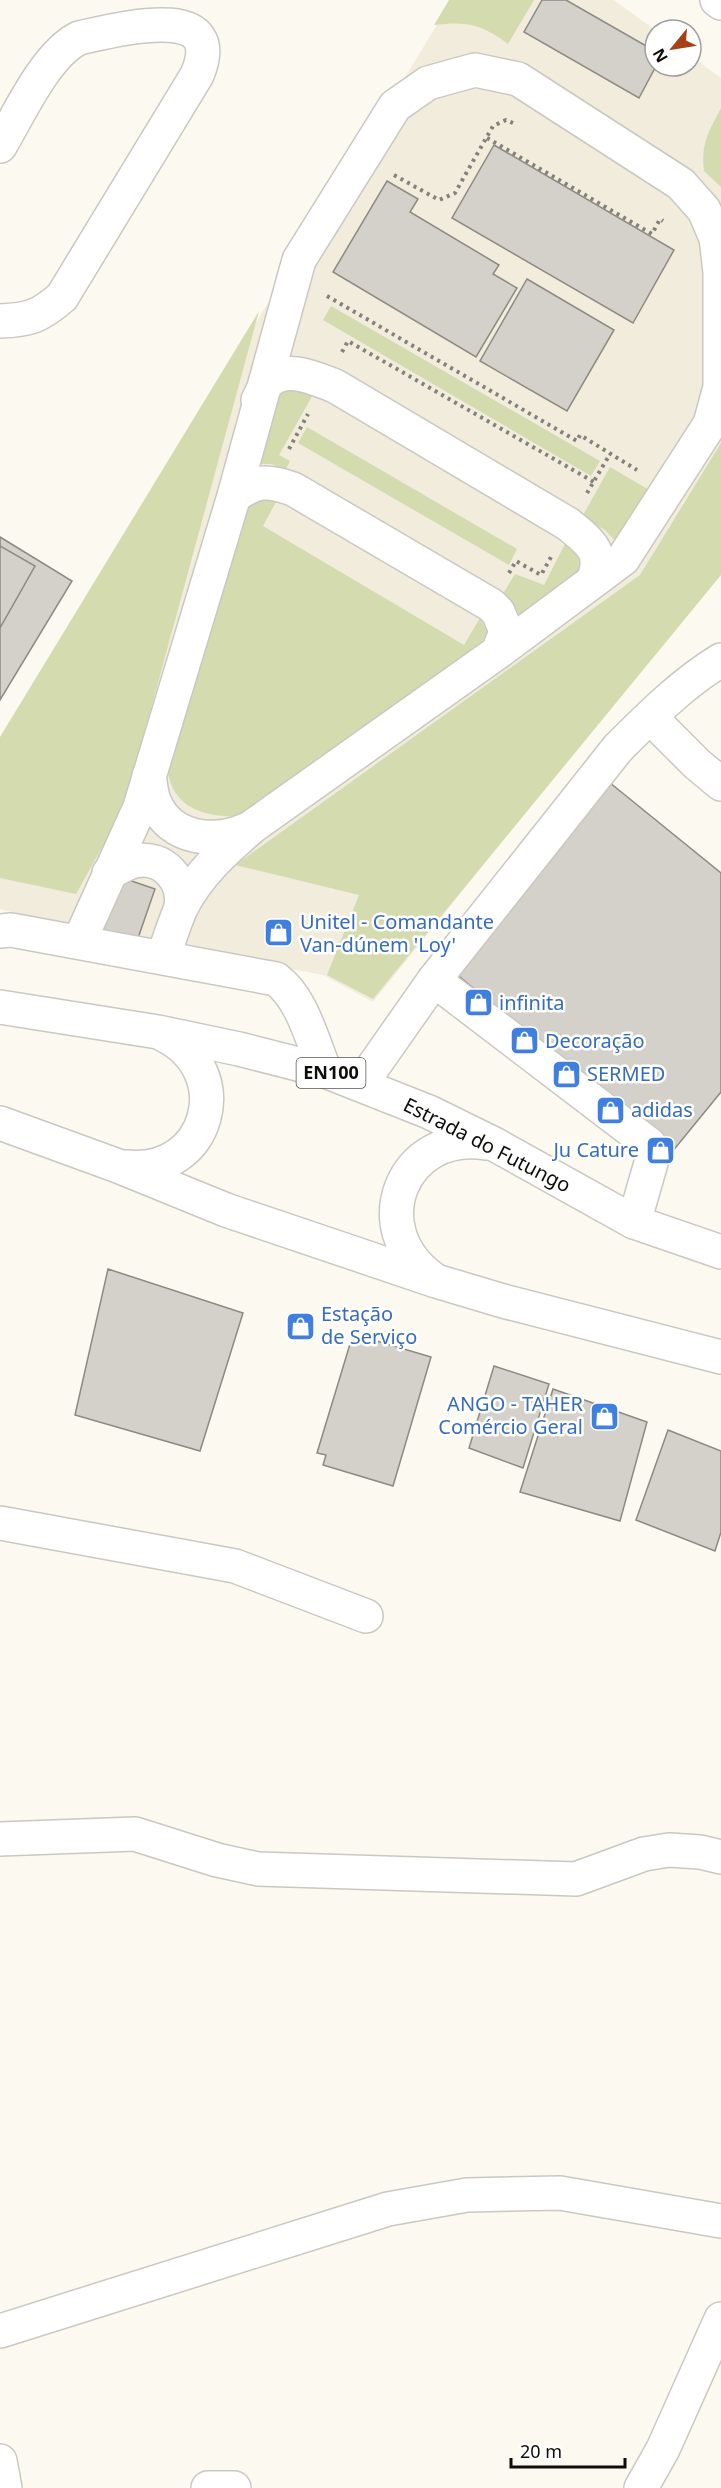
<svg xmlns="http://www.w3.org/2000/svg" width="721" height="2488" font-family="'Noto Sans',sans-serif">
<style>
.built{fill:#f1ecdc}
.green{fill:#d4dbaf}
.building{fill:#d3d1c9;stroke:#8c8a82;stroke-width:1.5}
.lines{fill:none;stroke-linecap:round;stroke-linejoin:round}
.minor-casing{stroke:#cbc8c1;stroke-width:36}
.highway-casing{stroke:#cbc8c1;stroke-width:36}
.path{stroke:#83817c;stroke-width:4;stroke-dasharray:3 4.5;stroke-linecap:butt}
.minor{stroke:#fff;stroke-width:33}
.highway{stroke:#fff;stroke-width:33}
.labels{text-anchor:middle;stroke-width:5;stroke-linejoin:round;paint-order:stroke}
.shield{fill:#fff;stroke:#565654;stroke-width:1.5}
.shield-label{font-size:18px;font-weight:bold;fill:#0e0d0a}
.shop-label{font-size:20px;fill:#366cbe;stroke:#fff;text-anchor:start}
.street-label{font-size:20px;fill:#0e0d0a;stroke:#fff}
</style>
<rect width="100%" height="100%" fill="#fcf9f1"/>
<polygon class="built" points="452,0 614,0 655,30 655,66 691,66 691,56 721,78 721,570 373,1002 323,975 50,922 0,909 0,744"/>
<g class="green">
<path d="M449 0H534L508 44C482 24 466 21 434 25Z"/>
<path d="M721 108V187L704 171C701 143 708 133 721 108Z"/>
<polygon points="331,306 600,461 591,476 323,320"/>
<polygon points="259,311 124,808 76,894 0,878 0,737"/>
<polygon points="285,387 315,391 279,455 290,461 285,471 272,464 256,464 267,403"/>
<polygon points="307,427 517,549 509,565 298,443"/>
<polygon points="721,443 721,575 373,999 327,975 359,895 235,865 640,575"/>
<polygon points="610,467 656,494 617,543 605,530 582,517"/>
<path d="M267 496 276 502 263 526 464 645 480 618 488 633 485 642 243 815C222 818 193 815 178 796 170 787 168 773 165 761L244 502Z"/>
<polygon points="567,540 587,565 520,615 501,597 515,574 544,585"/>
</g>
<g class="building">
<polygon points="542,0 566,0 655,51 656,66 639,98 524,32"/>
<polygon points="494,145 674,250 633,323 452,218"/>
<polygon points="387,181 418,199 410,212 499,265 493,274 517,288 476,357 333,272"/>
<polygon points="527,279 614,330 567,411 480,361"/>
<polygon points="0,537 72,581 0,700"/>
<polygon points="0,546 35,566 0,628"/>
<polygon points="604,778 721,873 721,1092 672,1152 449,968"/>
<polygon points="114,875 155,889 137,941 96,927"/>
<polygon points="108,1269 243,1313 200,1451 75,1415"/>
<polygon points="360,1336 431,1357 393,1486 323,1465 326,1455 317,1453 350,1344 358,1344"/>
<polygon points="494,1366 549,1384 523,1468 469,1448"/>
<polygon points="553,1389 647,1422 620,1521 520,1492"/>
<polygon points="668,1430 721,1451 721,1532 715,1551 636,1520"/>
</g>
<g class="lines">
<defs>
<g id="minor">
<polyline points="717,0 721,3"/>
<path d="M0 146C19 114 46 54 79 38 120 29 229 0 197 75L62 297C40 316 30 320 0 321"/>
<path d="M258 400C261 395 264 387 267 383 285 364 314 378 335 386L568 524C590 542 605 552 593 581"/>
<path d="M234 496C257 480 267 480 293 489L491 605 498 612 506 631 498 652"/>
<polyline points="650,717 697,764 721,784"/>
<path d="M149 776C151 785 151 795 155 803 171 840 215 844 248 829"/>
<path d="M109 873C117 869 126 863 135 861 164 855 185 881 181 907"/>
<path d="M0 931 11 930 276 979C303 999 312 1041 325 1071"/>
<path d="M79 942 140 807 234 496 299 260 395 106 428 83 475 70 518 79 681 184 704 210 716 238 720 272V387L710 424 623 559 498 652 253 826C225 850 197 875 181 908 174 924 169 941 163 957"/>
<polyline points="434,980 649,1144 653,1151 653,1156 634,1222"/>
<path d="M361 1084 434 980 618 748C650 716 683 683 721 660"/>
<polyline points="0,1523 235,1566 366,1616"/>
<polyline points="0,1839 135,1834 217,1860 258,1869 576,1879 644,1854 669,1850 700,1852 721,1857"/>
<polyline points="0,2331 388,2209 467,2195 560,2193 721,2221"/>
<polyline points="0,2461 5,2488"/>
<polyline points="208,2488 234,2488"/>
<polyline points="641,2488 663,2449 721,2319"/>
</g>
<g id="highway">
<polyline points="0,1007 158,1032 239,1049 325,1071 429,1112 494,1144 634,1222 721,1252"/>
<polyline points="0,1123 118,1166 226,1210 436,1281 503,1301 721,1357"/>
<path d="M126 1167C209 1176 238 1072 164 1035"/>
<path d="M432 1278C363 1228 402 1130 486 1143"/>
</g>
</defs>
<use href="#minor" class="minor-casing"/>
<use href="#highway" class="highway-casing"/>
<g class="path">
<polyline points="487,138 652,234 660,219 663,221"/>
<polyline points="394,175 439,200 455,193 493,126 506,120 513,123"/>
<polyline points="327,296 577,441 580,435 637,470"/>
<polyline points="342,352 348,341 594,482"/>
<polyline points="289,449 308,414"/>
<polyline points="587,493 610,454"/>
<polyline points="509,573 516,561 541,575 551,557"/>
</g>
<use href="#minor" class="minor"/>
<use href="#highway" class="highway"/>
</g>
<defs>
<symbol id="shop-square" viewBox="-11 -11 22 22"><rect x="-9" y="-9" width="18" height="18" rx="4" fill="#3f7fe0" stroke="#fff"/><path d="M-5-2.5h2.3a2.7 3.5 0 0 1 5.4 0H5L5.5 6h-11ZM-1.5-2.5h3a1.5 2.3 0 0 0-3 0Z" fill="#fff"/></symbol>
</defs>
<g fill-rule="evenodd">
<use href="#shop-square" x="262" y="916" width="33" height="33"/>
<use href="#shop-square" x="462" y="986" width="33" height="33"/>
<use href="#shop-square" x="508" y="1024" width="33" height="33"/>
<use href="#shop-square" x="550" y="1058" width="33" height="33"/>
<use href="#shop-square" x="594" y="1094" width="33" height="33"/>
<use href="#shop-square" x="644" y="1134" width="33" height="33"/>
<use href="#shop-square" x="284" y="1310" width="33" height="33"/>
<use href="#shop-square" x="588" y="1400" width="33" height="33"/>
</g>
<g class="labels">
<rect class="shield" x="296.5" y="1058" width="69" height="30" rx="4.5"/>
<g class="shield-label">
<text x="331" y="1079">EN100</text>
</g>
<g class="shop-label">
<text x="300" y="929">Unitel - Comandante<tspan x="300" dy="23">Van-dúnem 'Loy'</tspan></text>
<text x="499" y="1010">infinita</text>
<text x="545" y="1048">Decoração</text>
<text x="587" y="1081">SERMED</text>
<text x="631" y="1117">adidas</text>
<text x="639" y="1157" text-anchor="end">Ju Cature</text>
<text x="321" y="1321">Estação<tspan x="321" dy="23">de Serviço</tspan></text>
<text x="583" y="1411" text-anchor="end">ANGO - TAHER<tspan x="583" dy="23">Comércio Geral</tspan></text>
</g>
<g class="street-label">
<text transform="translate(487 1145) rotate(27)" y="7">Estrada do Futungo</text>
</g>
</g>
<g transform="translate(673 48) rotate(240)"><circle r="28" fill="#ffffff" stroke="#9f9e9d" stroke-width="1.5"/>
<path d="M0-4.5L10 22L0 15L-10 22Z" fill="#a64117"/>
<text y="-9" font-size="16" font-weight="bold" text-anchor="middle" fill="#0e0d0a">N</text>
</g>
<path d="M511 2458v9h114v-9" fill="none" stroke="#0e0d0a" stroke-width="3"/>
<text x="520" y="2458" font-size="18" fill="#0e0d0a" stroke="#ffffff" stroke-width="4.5" paint-order="stroke">20 m</text>
</svg>
